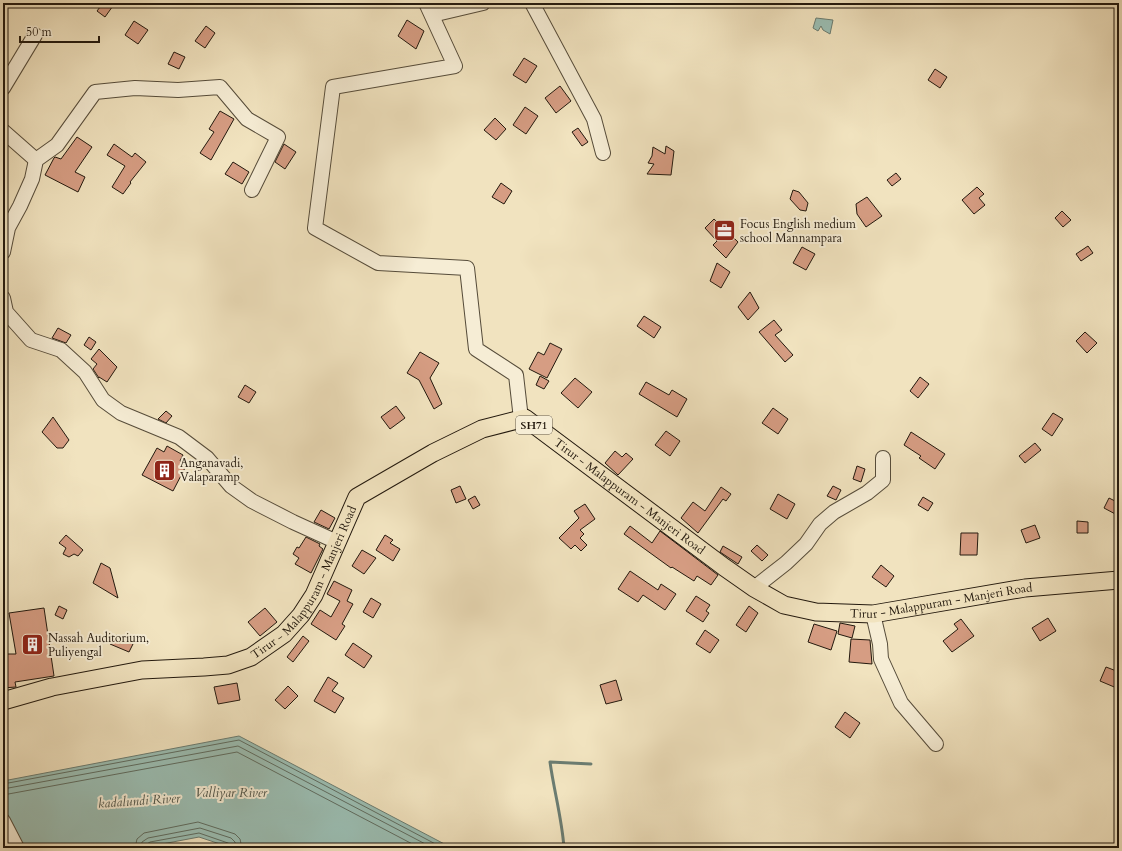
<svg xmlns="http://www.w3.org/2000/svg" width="1122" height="851" font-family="Cardo,serif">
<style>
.water{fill:#9bbeb3;stroke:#6b7c71}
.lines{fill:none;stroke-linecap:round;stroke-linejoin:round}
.shore{stroke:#5f6c60;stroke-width:1}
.stream{stroke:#6b7c71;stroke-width:3}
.building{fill:#d69d83;stroke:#23190e}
.minor-casing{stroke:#564c3a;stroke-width:16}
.major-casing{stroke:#23190e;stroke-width:19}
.minor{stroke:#f6edd5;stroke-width:14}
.major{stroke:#f1e3bf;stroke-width:17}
.labels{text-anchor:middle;stroke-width:4;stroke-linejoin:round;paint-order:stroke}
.shield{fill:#f6edd5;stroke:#62594a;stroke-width:1}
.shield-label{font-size:11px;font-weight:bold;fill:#23190e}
.poi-label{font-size:12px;fill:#23190e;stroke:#f6edd5;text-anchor:start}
.street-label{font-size:12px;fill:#23190e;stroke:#f6edd5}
.water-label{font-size:13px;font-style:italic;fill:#4d5348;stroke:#f6edd5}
</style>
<rect width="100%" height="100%" fill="#f1e3bf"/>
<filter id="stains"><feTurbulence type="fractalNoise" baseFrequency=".005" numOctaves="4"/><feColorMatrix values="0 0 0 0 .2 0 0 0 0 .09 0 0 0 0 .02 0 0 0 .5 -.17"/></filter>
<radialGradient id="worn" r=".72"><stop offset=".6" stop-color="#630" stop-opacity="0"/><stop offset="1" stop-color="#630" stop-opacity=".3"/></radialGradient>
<g class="water">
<polygon points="816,18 833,20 830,34 823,30 821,26 818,31 813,28"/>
<polygon points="239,736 452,848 232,848 199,837 141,848 3,848 3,781"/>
</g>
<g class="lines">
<g class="shore">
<polyline points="3,784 239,740 443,848"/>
<polyline points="3,789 238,746 433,848"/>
<polyline points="3,795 237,752 420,848"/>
<polyline points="135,848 137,839 144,833 198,822 235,834 240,839 242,848"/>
<polyline points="141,848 142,842 148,838 200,828 231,838 235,842 236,848"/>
<polyline points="146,848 147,844 150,842 199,833 228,843 231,845 231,848"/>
</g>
<path class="stream" d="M564 848C562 819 554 791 550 762L591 764"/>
</g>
<g class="building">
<polygon points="103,3 115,3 105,17 97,11"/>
<polygon points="407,20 424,31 416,49 398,36"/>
<polygon points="134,21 148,30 138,44 125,35"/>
<polygon points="206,26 215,33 205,48 195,41"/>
<polygon points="174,52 185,57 179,69 168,64"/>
<polygon points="524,58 537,66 526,83 513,75"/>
<polygon points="935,69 947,77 940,88 928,80"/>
<polygon points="560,86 571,101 556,113 545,98"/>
<polygon points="525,107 538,116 526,134 513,125"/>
<polygon points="220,111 234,119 211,160 200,153 214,132 209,129"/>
<polygon points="495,118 506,129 496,140 484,130"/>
<polygon points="578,128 588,142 582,146 572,132"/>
<polygon points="77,137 92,147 75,172 85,177 78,192 45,175 54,158 55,157 61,159"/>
<polygon points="114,144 132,157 135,153 146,162 130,182 131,183 123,194 112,187 125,166 107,155"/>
<polygon points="284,144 296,152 285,169 275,162"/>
<polygon points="666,146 674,151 671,175 647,174 654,164 648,163 652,156 653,147 665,154"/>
<polygon points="233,162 249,172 242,184 225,174"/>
<polygon points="896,173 901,179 892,186 887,180"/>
<polygon points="501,183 512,191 504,204 492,197"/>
<polygon points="977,187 984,194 979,198 985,205 974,214 962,200"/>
<polygon points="793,190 799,192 808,203 806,211 800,210 790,199"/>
<polygon points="867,197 882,216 866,227 857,214 856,204"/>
<polygon points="1062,211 1071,220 1063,227 1055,218"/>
<polygon points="714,219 738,242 726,258 713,245 717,241 705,228"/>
<polygon points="1088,246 1093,253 1081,261 1076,254"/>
<polygon points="802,247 815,254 806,270 793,263"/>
<polygon points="717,263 730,272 721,288 710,281"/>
<polygon points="750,292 759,308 748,320 738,307"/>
<polygon points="644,316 661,327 654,338 637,326"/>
<polygon points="774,320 782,330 775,335 793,355 785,362 759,332"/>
<polygon points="58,328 71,335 66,343 52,338"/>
<polygon points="1085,332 1097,343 1087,353 1076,341"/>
<polygon points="89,337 96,342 91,350 84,345"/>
<polygon points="550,343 562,349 547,378 529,369 538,352 544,355"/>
<polygon points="99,349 117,367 107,382 99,377 99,378 93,369 97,364 91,359"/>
<polygon points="420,352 439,363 430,378 442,404 434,409 419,380 407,373"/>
<polygon points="540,376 549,381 544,389 536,385"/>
<polygon points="920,377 929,384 918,398 910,391"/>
<polygon points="575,378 592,392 578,408 561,393"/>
<polygon points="646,382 669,395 672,390 687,399 677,417 639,394"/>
<polygon points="245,385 256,392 249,403 238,397"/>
<polygon points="396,406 405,418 390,429 381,417"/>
<polygon points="773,408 788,419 778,434 762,423"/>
<polygon points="166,411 172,416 166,423 158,419"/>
<polygon points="1053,413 1063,419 1052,436 1042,429"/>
<polygon points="53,417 69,440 63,448 57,448 42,432"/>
<polygon points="666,431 680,441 670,456 655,445"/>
<polygon points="911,432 945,454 935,469 919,458 921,456 904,445"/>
<polygon points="1035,443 1041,450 1025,463 1019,456"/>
<polygon points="167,446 183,455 180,461 187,464 173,491 142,475 157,448 164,452"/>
<polygon points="615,451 622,457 626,453 633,459 618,475 605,463"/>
<polygon points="857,466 865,469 861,482 853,479"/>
<polygon points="460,486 466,499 456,503 451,490"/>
<polygon points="833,486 841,490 836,500 827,496"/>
<polygon points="721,487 731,494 726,501 723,499 698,533 681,518 693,502 705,511"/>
<polygon points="778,494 795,504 787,519 770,509"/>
<polygon points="475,496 480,505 473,509 468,500"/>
<polygon points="923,497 933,503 928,511 918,505"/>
<polygon points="1109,498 1119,503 1119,516 1104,508"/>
<polygon points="585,504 595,519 580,530 584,534 580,538 587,545 581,551 575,545 571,549 559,538 579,518 574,511"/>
<polygon points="321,510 335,518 329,529 314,522"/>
<polygon points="1077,521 1088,522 1088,533 1077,533"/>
<polygon points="1035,525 1040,538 1026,543 1021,530"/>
<polygon points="630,526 652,543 660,531 718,575 711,585 697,576 694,581 672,567 671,568 624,534"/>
<polygon points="961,533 978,533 977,555 960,555"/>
<polygon points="66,535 83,550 78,556 74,554 69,557 63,554 66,548 59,543"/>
<polygon points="385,535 393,540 390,543 400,549 393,561 376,550"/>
<polygon points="306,537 320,544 319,546 323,549 311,573 295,564 299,558 293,554 297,547 299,548"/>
<polygon points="757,545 768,555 762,561 751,551"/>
<polygon points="723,546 742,557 738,564 720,552"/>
<polygon points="362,550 376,558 364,574 352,566"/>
<polygon points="101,563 110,568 118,598 93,583"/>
<polygon points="881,565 894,576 886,587 872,577"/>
<polygon points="630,571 658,590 661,584 676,594 665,610 643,595 638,602 618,589"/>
<polygon points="334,581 352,590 347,601 353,604 342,624 345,626 336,640 311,624 320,610 331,617 340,601 327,594"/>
<polygon points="696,596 710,605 706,611 709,613 703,622 686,611"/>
<polygon points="371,598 381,604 373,618 363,612"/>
<polygon points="59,606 67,610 63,619 55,615"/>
<polygon points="749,606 758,613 746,632 736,625"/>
<polygon points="44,608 54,676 15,682 16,687 3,688 3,654 16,654 9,613"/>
<polygon points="265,608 277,622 260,636 248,622"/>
<polygon points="1048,618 1056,631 1040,641 1032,628"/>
<polygon points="961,619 974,636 952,652 943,641 958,629 954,624"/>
<polygon points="840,623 855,626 852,638 838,634"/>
<polygon points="814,624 837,631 831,650 808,642"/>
<polygon points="705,630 719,640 710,653 696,644"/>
<polygon points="116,635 133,644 129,652 110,644"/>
<polygon points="303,636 309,641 293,662 287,657"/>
<polygon points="851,639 870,640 872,664 849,662"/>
<polygon points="353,643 372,656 364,668 345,655"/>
<polygon points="1106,667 1119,672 1119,689 1100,681"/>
<polygon points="328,677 338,683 332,691 344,698 335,713 314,701"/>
<polygon points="616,680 622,700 606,704 600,685"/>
<polygon points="237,683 240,700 218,704 214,687"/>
<polygon points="288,686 298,696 285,709 275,700"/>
<polygon points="845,712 860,723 850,738 835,727"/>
</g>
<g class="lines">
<defs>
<g id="minor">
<polyline points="426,3 455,66 333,87 315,228 378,263 467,268 476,349 516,375 521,419"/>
<polyline points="532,3 594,119 603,153"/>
<polyline points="432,15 483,3"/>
<polyline points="3,88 35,35"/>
<polyline points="3,131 36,160"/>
<polyline points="3,252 8,228 20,206 32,179 36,160 57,145 95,92 135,88 178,90 220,87 247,119 278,137 252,190"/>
<polyline points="3,298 6,312 31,340 61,350 85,372 103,400 121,413 179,437 207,458 231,486 252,501 293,522 337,542"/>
<polyline points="754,588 786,563 806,544 820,524 834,512 867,493 883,480 883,458"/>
<polyline points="873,614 880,644 881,659 901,703 936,744"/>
<polyline points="3,821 17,848"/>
</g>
<g id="major">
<path id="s1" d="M3 701 52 687 142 670 204 667 228 665 251 657 284 634 301 615 314 595 357 497 433 453 482 429 525 418 724 567 754 588 784 605 816 612 873 614 1025 588 1119 580"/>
</g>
</defs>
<use href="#minor" class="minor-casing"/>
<use href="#major" class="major-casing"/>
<use href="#minor" class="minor"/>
<use href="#major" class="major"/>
</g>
<defs>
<symbol id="office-square" viewBox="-11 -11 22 22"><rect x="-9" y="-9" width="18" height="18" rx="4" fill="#8f2418" stroke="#f6edd5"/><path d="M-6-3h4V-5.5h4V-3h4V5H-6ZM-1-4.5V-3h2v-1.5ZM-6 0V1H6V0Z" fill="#fff"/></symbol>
<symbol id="building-square" viewBox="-11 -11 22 22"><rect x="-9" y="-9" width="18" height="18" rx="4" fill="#8f2418" stroke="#f6edd5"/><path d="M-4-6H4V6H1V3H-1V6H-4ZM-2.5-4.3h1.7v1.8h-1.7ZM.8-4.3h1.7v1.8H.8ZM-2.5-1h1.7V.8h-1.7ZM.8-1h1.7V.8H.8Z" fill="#fff"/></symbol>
</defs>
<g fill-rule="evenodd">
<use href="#office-square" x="712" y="218" width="25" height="25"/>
<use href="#building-square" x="152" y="458" width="25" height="25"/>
<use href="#building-square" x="20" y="632" width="25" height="25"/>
</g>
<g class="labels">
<rect class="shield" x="516" y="416" width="36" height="18" rx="3"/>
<g class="shield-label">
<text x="534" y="429">SH71</text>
</g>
<g class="poi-label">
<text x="740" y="228">Focus English medium<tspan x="740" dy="14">school Mannampara</tspan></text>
<text x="180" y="467">Anganavadi,<tspan x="180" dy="14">Valaparamp</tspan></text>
<text x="48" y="642">Nassah Auditorium,<tspan x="48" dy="14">Puliyengal</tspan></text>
</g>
<g class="street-label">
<text dy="4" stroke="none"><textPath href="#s1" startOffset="767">Tirur - Malappuram - Manjeri Road</textPath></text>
<text dy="4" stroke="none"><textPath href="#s1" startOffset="347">Tirur - Malappuram - Manjeri Road</textPath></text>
<text dy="4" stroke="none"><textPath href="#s1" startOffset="1115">Tirur - Malappuram - Manjeri Road</textPath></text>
</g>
<g class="water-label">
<text x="231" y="797">Valliyar River</text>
<text transform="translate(139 800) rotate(-4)" y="5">kadalundi River</text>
</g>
</g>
<rect width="1122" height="851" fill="none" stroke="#f1e3bf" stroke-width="16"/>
<rect x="4" y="4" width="1114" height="843" fill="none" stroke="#23190e" stroke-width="2"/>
<rect x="8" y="8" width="1106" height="835" fill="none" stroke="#23190e"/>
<path d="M20 36v6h79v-6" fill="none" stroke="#23190e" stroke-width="2"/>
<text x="26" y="36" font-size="12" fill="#23190e" stroke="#f6edd5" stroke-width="3" paint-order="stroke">50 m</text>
<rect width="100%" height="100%" filter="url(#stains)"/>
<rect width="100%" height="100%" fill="url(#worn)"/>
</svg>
